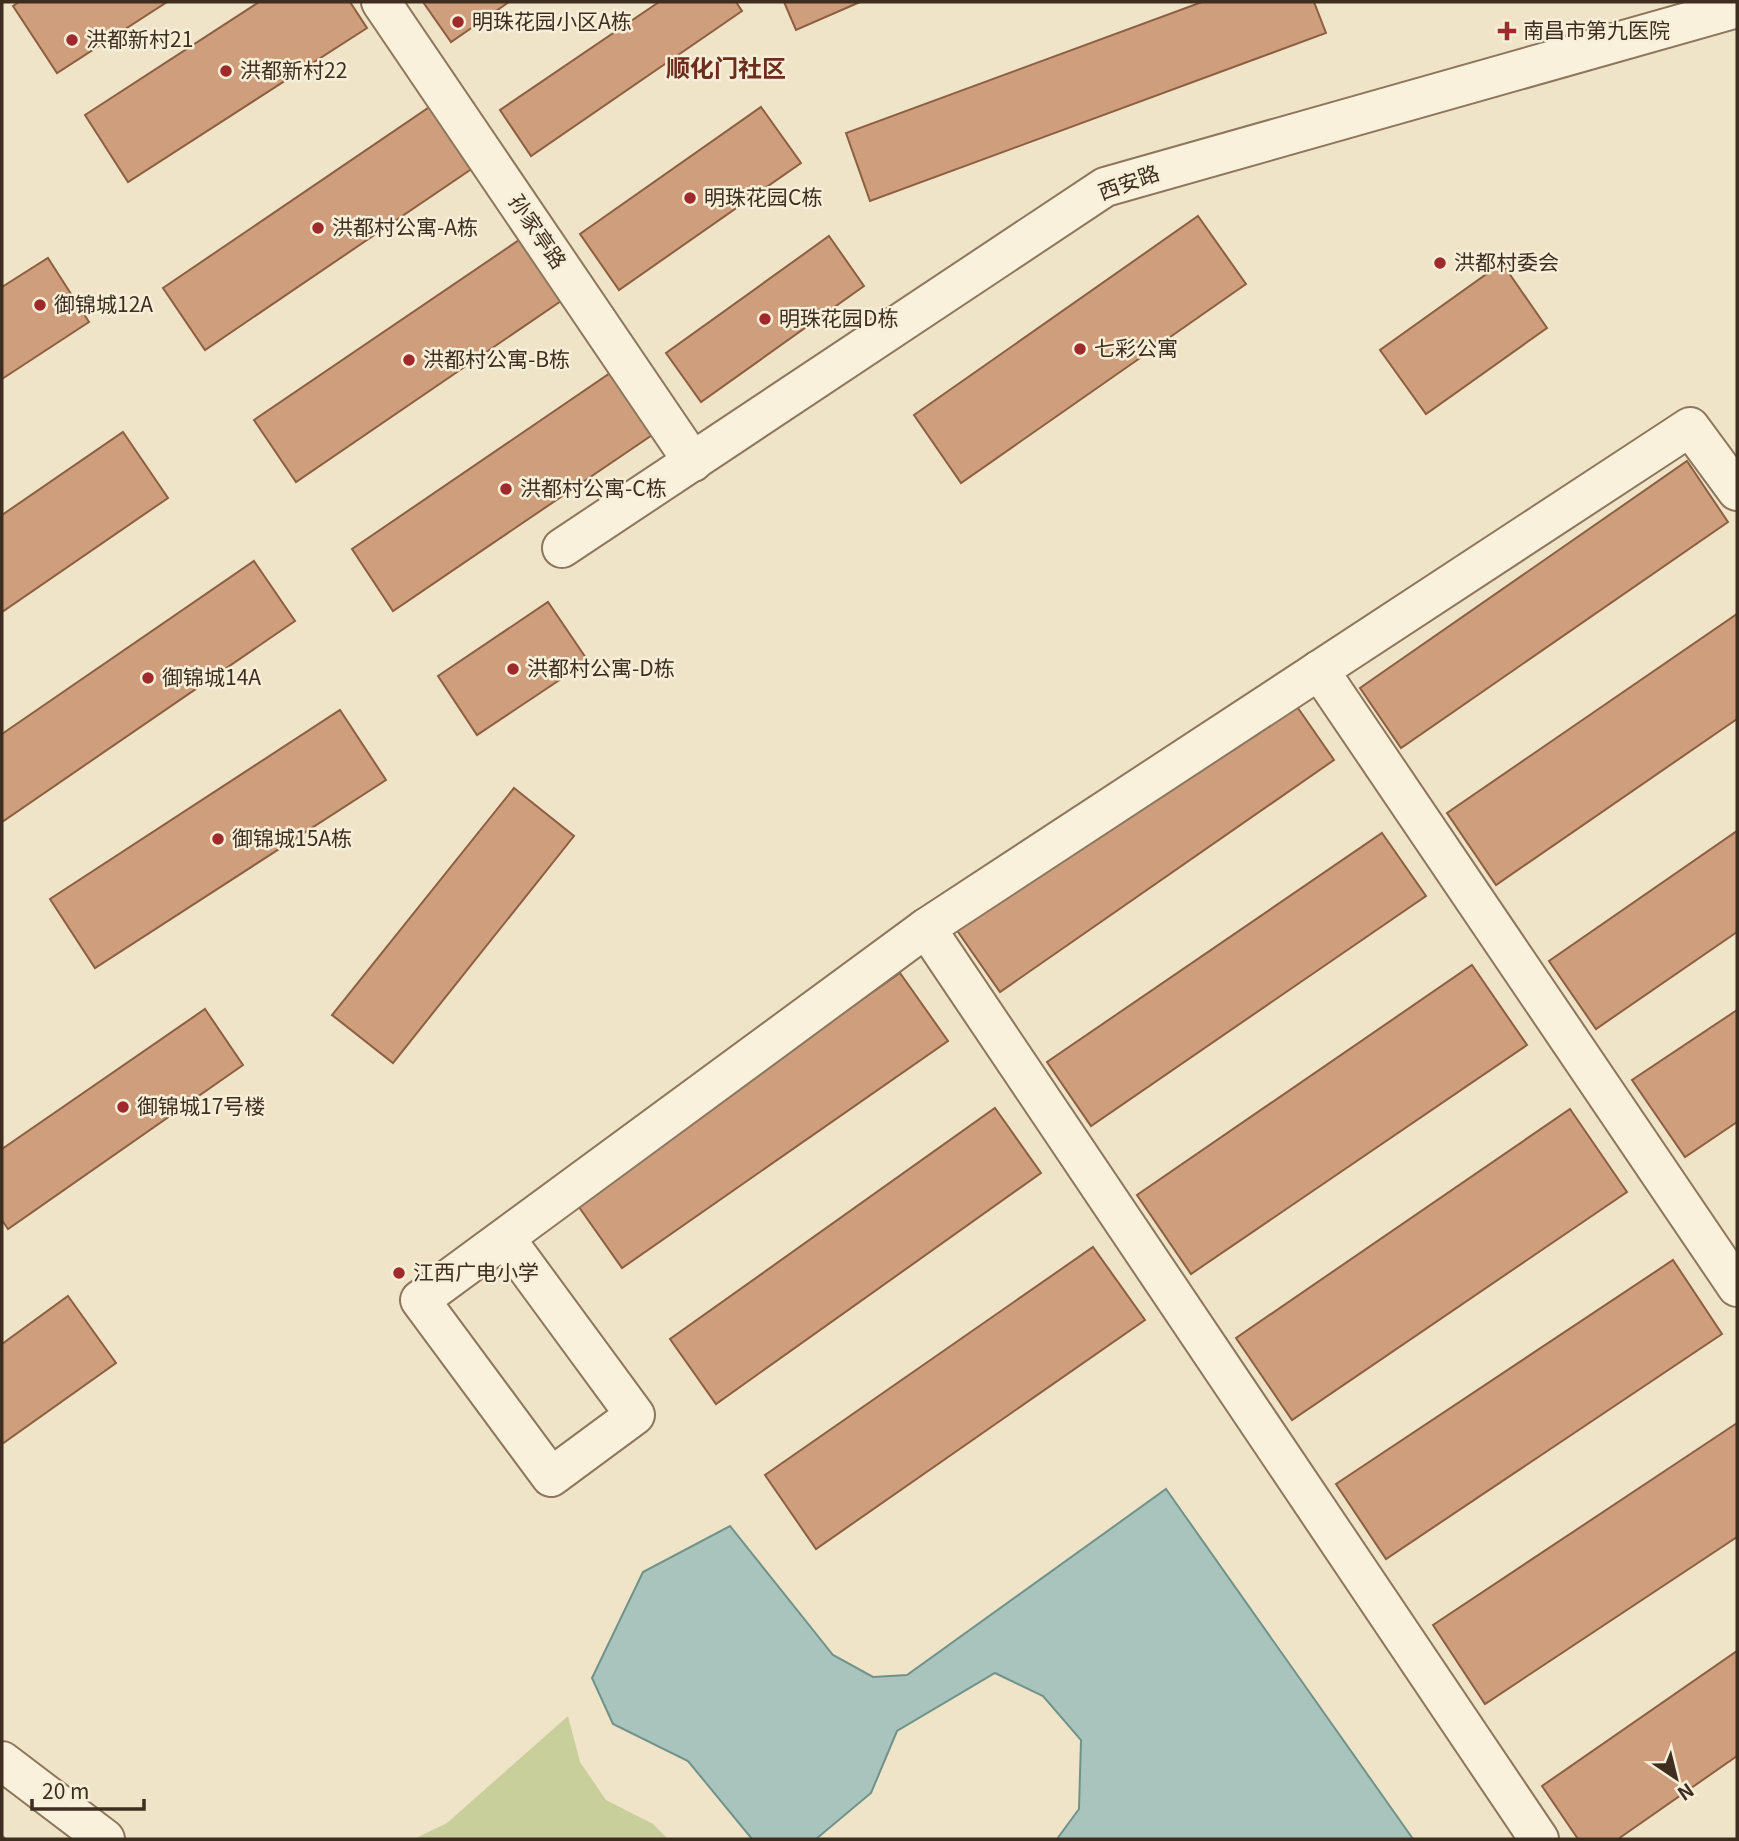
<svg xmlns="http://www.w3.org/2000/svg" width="1739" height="1841" font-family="Georgia,'Noto Sans SC',serif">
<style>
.green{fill:#c9cf9b}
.water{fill:#a9c4bc;stroke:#6f938a;stroke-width:2}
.building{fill:#cf9f7d;stroke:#8d5f41;stroke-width:2}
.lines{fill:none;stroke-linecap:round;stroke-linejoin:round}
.minor-casing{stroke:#8d765c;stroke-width:42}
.path{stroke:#8d765c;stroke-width:4.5;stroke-dasharray:5 3.5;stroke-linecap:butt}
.minor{stroke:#faf1dc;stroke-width:38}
.poi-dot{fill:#9e2a2b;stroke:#f7eed8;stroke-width:2.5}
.labels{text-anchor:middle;stroke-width:5;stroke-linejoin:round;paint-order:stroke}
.poi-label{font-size:21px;fill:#3d2e20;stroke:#f7eed8;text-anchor:start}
.street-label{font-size:21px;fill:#3d2e20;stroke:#f7eed8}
.quarter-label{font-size:24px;font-weight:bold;fill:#6b2e1e;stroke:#f7eed8}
</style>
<rect width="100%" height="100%" fill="#f0e4c8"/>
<polygon class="green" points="568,1716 580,1762 606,1800 653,1824 668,1839 414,1839 447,1823"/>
<polygon class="water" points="1166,1489 1413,1839 1057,1839 1079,1809 1081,1740 1043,1696 995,1673 897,1731 871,1793 816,1839 752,1839 688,1761 613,1724 592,1678 643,1572 730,1526 833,1655 873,1677 907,1675"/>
<g class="building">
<polygon points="19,2 167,2 57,73 13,6"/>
<polygon points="259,2 350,2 367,28 128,182 85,115"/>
<polygon points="423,2 509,2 451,42"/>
<polygon points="659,2 736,2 742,11 531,156 500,110"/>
<polygon points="784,2 860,2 796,30"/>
<polygon points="1202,2 1314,2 1326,33 870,201 846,133"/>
<polygon points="431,106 473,168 205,350 163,288"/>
<polygon points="761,107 801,163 619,290 580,234"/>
<polygon points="1198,216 1246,284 961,483 914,415"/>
<polygon points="829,236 864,286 701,402 666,353"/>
<polygon points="522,238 564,299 296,482 254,420"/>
<polygon points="48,258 89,322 2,379 2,287"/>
<polygon points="1502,263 1547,328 1426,414 1380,350"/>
<polygon points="619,367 661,429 393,611 352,549"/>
<polygon points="123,432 168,498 2,612 2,515"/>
<polygon points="1687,461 1728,522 1401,748 1360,688"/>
<polygon points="254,561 295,621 2,822 2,734"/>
<polygon points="548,602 588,661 477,735 438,676"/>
<polygon points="1737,614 1737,719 1496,885 1447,813"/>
<polygon points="1291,698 1334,760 1000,992 956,929"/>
<polygon points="340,710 386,780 95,968 50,899"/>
<polygon points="514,788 574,836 393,1063 332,1015"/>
<polygon points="1737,831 1737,932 1596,1029 1549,961"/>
<polygon points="1382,833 1426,896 1091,1126 1047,1062"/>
<polygon points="1472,965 1527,1045 1191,1274 1137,1195"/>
<polygon points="900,973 948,1041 622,1268 574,1200"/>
<polygon points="205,1009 243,1065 8,1229 2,1220 2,1149"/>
<polygon points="1737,1010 1737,1122 1685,1157 1632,1080"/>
<polygon points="995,1108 1041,1173 716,1404 670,1339"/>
<polygon points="1570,1109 1627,1192 1292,1420 1236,1338"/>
<polygon points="1093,1247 1145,1320 816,1549 765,1475"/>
<polygon points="1673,1260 1722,1334 1386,1559 1336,1484"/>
<polygon points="68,1296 116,1363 2,1444 2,1344"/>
<polygon points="1737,1423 1737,1537 1485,1704 1433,1625"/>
<polygon points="1737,1651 1737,1756 1618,1839 1578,1839 1542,1786"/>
</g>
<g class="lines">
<defs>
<g id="minor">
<polyline points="381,2 693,462"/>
<polyline points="562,548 1105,187 1737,8"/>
<polyline points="1319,670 1737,1287"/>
<polyline points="505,1238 635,1415 551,1477 420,1300 926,928"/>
<polyline points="2,1761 105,1839"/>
<polyline points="1539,1839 926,928 1690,427 1737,491"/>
</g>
</defs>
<use href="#minor" class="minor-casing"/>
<polyline class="path" points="2,1837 4,1839"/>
<use href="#minor" class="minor"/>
</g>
<g class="poi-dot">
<circle cx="458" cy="22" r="7"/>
<path d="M1503.5 20.5h7v7h7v7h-7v7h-7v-7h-7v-7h7z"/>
<circle cx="72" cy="40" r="7"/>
<circle cx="226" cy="71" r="7"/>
<circle cx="690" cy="198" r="7"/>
<circle cx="318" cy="228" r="7"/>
<circle cx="1440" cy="263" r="7"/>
<circle cx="40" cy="305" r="7"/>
<circle cx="765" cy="319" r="7"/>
<circle cx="1080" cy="349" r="7"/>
<circle cx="409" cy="360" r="7"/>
<circle cx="506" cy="489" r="7"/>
<circle cx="513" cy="669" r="7"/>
<circle cx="148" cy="678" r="7"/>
<circle cx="218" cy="839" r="7"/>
<circle cx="123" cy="1107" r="7"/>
<circle cx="399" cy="1273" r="7"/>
</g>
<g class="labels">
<g class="poi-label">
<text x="472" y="29">明珠花园小区A栋</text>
<text x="1523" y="38">南昌市第九医院</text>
<text x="86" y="47">洪都新村21</text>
<text x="240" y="78">洪都新村22</text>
<text x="704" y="205">明珠花园C栋</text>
<text x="332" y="235">洪都村公寓-A栋</text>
<text x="1454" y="270">洪都村委会</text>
<text x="54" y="312">御锦城12A</text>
<text x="779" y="326">明珠花园D栋</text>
<text x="1094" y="356">七彩公寓</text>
<text x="423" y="367">洪都村公寓-B栋</text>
<text x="520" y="496">洪都村公寓-C栋</text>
<text x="527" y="676">洪都村公寓-D栋</text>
<text x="162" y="685">御锦城14A</text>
<text x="232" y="846">御锦城15A栋</text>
<text x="137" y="1114">御锦城17号楼</text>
<text x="413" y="1280">江西广电小学</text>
</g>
<g class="street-label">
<text transform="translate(1129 183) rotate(-20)" y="7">西安路</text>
<text transform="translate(537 232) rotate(56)" y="7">孙家亭路</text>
</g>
<g class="quarter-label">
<text x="726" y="77">顺化门社区</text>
</g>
</g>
<rect width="1739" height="1841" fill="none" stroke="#3d2e20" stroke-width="7"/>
<g transform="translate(1676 1778) rotate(145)" stroke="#f7eed8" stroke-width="5" paint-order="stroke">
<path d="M0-5L12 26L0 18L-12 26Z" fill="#3d2e20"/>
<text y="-10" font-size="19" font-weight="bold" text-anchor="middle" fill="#3d2e20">N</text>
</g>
<path d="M32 1799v10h112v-10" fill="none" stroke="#3d2e20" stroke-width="3.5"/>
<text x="42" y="1799" font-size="21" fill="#3d2e20" stroke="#f7eed8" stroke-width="5" paint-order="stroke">20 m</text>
</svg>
